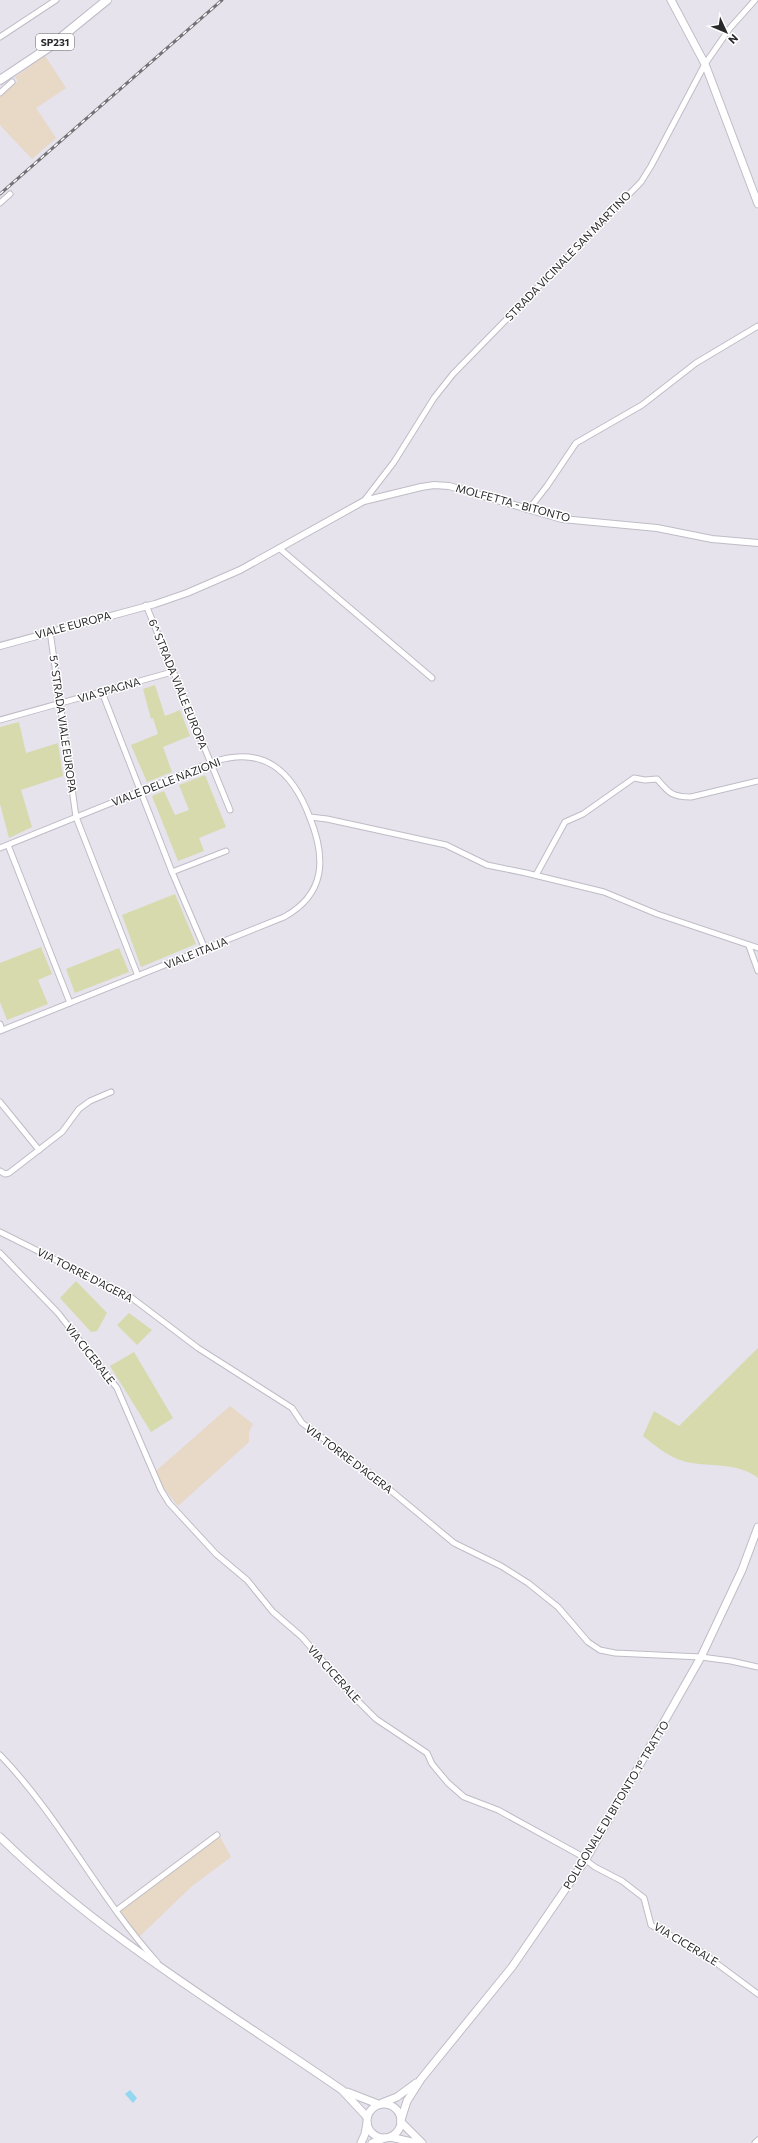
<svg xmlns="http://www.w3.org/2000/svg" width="758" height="2143" font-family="Commissioner,sans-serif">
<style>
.industrial{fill:#e8d8c6}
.green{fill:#d7daad}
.water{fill:#94d7f0}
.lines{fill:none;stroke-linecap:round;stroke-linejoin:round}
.minor-casing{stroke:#bfbcc6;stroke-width:7}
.tertiary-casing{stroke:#bfbcc6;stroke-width:8}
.secondary-casing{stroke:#bfbcc6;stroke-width:9}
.primary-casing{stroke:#bfbcc6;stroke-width:10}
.minor{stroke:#fff;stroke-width:5}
.tertiary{stroke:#fff;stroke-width:6}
.secondary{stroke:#fff;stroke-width:7}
.primary{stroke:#fff;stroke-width:8}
.rail-casing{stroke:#737277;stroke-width:3}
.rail{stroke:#fff;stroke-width:1.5;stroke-dasharray:4.5;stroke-linecap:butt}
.labels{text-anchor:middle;stroke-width:3;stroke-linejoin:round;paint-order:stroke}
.shield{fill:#fff;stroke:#69686b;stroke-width:1}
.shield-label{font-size:10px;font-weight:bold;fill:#29282b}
.street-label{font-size:11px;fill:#29282b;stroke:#fff}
</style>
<rect width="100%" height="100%" fill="#e6e3ed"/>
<g class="industrial">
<polygon points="45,56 66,88 36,108 56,138 32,159 0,125 0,97 18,81 15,77"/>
<polygon points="230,1406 253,1424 249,1432 249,1442 178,1506 163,1487 156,1471"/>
<polygon points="219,1835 231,1857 192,1886 139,1937 120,1910"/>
</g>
<g class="green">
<polygon points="155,685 165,716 180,710 190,736 163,747 172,772 147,782 131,745 158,734 153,718 151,719 143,689"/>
<polygon points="19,722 26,753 58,743 63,776 21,790 32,827 9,838 0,804 0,727"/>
<polygon points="205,775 226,827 199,838 204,851 178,861 152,796 164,791 175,815 189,810 179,785"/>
<polygon points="175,894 196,944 141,967 122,915"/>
<polygon points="41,947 52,974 38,980 48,1004 7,1020 0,1002 0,963"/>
<polygon points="119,948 129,972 75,993 66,969"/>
<polygon points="76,1281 107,1313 97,1331 91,1332 60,1298"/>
<polygon points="129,1313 152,1330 137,1345 117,1325"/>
<path d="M758 1348V1478C737 1461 707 1468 683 1461 667 1456 656 1446 643 1436L654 1411 679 1426Z"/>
<polygon points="134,1352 173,1418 151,1432 110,1366"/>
</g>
<polygon class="water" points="130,2090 137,2098 133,2103 125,2094"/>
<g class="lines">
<defs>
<g id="minor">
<polyline points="0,37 56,0"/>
<polyline points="0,93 12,82"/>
<polyline points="0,203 10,194"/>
<polyline points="364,501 394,462 434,398 453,374 641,182 651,166 705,64 730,28 755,0"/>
<polyline points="529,509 547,486 576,443 642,405 696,363 758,326"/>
<polyline points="279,548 432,678"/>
<polyline points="146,605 230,810"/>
<polyline points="50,631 76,817 138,976"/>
<polyline points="102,692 172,872 205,949"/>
<polyline points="0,720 172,672"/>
<polyline points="310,817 327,819 446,845 487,865 526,873 604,892 657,914 758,948"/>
<polyline points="8,845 70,1003"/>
<path d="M0 848 210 763C263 744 292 770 310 818 326 858 326 894 284 917L0 1031"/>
<polyline points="172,872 226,851"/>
<path d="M536 875 565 822 583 814 634 778 645 780 657 779C669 793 672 797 691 797L758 781"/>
<polyline points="749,946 758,971"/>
<polyline points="0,1024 2,1030"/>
<polyline points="0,1102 39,1150"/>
<polyline points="0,1171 5,1174 9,1173 62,1132 79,1109 90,1101 111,1092"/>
<polyline points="0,1232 132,1298 198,1348 292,1408 302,1423 360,1465 454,1543 501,1566 528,1583 558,1607 588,1642 600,1650 615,1653 701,1657 731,1661 758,1667"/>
<polyline points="0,1253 58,1313 117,1388 161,1490 169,1503 216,1554 247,1580 273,1612 302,1637 352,1695 376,1719 427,1753 432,1764 448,1783 464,1797 498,1810 578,1854 595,1867 622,1881 644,1898 651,1925 700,1951 758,1994"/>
<path d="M0 1755C60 1817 99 1898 157 1962"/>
<polyline points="117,1910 217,1835"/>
<polyline points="755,2143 758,2140"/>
</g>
<polyline id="tertiary" points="0,646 155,604 187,593 240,570 364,501 421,487 434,485 449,486 562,519 657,528 712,539 758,543"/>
<g id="secondary">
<polyline points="671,0 705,64 758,204"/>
<path d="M0 1837C101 1936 226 2010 342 2090L367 2117"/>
<polyline points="347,2092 378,2104"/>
<polyline points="382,2103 397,2097 416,2083"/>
<circle cx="384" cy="2121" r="17"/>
<polyline points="401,2120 407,2101 421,2079 512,1967 586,1859 701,1657 742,1570 758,1527"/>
<polyline points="401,2122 422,2143"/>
<polyline points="390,2137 416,2143"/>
<polyline points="361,2143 365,2134 367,2123"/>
<polyline points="372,2143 385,2138"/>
</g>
<polyline id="primary" points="0,80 48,48 107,0"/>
</defs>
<use href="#minor" class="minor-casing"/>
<use href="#tertiary" class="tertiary-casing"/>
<use href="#secondary" class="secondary-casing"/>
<use href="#primary" class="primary-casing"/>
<use href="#minor" class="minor"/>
<use href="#tertiary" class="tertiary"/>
<use href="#secondary" class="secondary"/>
<use href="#primary" class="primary"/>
<defs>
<polyline id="rail" points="0,194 222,0"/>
</defs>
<use href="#rail" class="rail-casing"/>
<use href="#rail" class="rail"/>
</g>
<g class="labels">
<rect class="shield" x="36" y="34" width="38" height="16" rx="3"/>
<g class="shield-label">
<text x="55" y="46">SP231</text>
</g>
<g class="street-label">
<text transform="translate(568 256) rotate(-46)" y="4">STRADA VICINALE SAN MARTINO</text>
<text transform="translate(513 503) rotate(15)" y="4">MOLFETTA - BITONTO</text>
<text transform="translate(73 625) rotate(-15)" y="4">VIALE EUROPA</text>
<text transform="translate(178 684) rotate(68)" y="4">6^ STRADA VIALE EUROPA</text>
<text transform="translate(109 690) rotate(-16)" y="4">VIA SPAGNA</text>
<text transform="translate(63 724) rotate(82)" y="4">5^ STRADA VIALE EUROPA</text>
<text transform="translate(166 782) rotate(-21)" y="4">VIALE DELLE NAZIONI</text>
<text transform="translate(196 953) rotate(-22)" y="4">VIALE ITALIA</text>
<text transform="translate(85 1275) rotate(27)" y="4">VIA TORRE D'AGERA</text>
<text transform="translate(90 1354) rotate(52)" y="4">VIA CICERALE</text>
<text transform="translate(349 1459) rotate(37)" y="4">VIA TORRE D'AGERA</text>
<text transform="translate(334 1674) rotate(48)" y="4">VIA CICERALE</text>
<text transform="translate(616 1805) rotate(-59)" y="4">POLIGONALE DI BITONTO 1° TRATTO</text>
<text transform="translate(686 1944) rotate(31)" y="4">VIA CICERALE</text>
</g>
</g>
<g transform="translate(726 32) rotate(134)" stroke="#ffffff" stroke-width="3" paint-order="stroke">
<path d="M0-3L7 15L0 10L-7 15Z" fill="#29282b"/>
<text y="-6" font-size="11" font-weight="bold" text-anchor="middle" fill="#29282b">N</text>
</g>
</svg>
